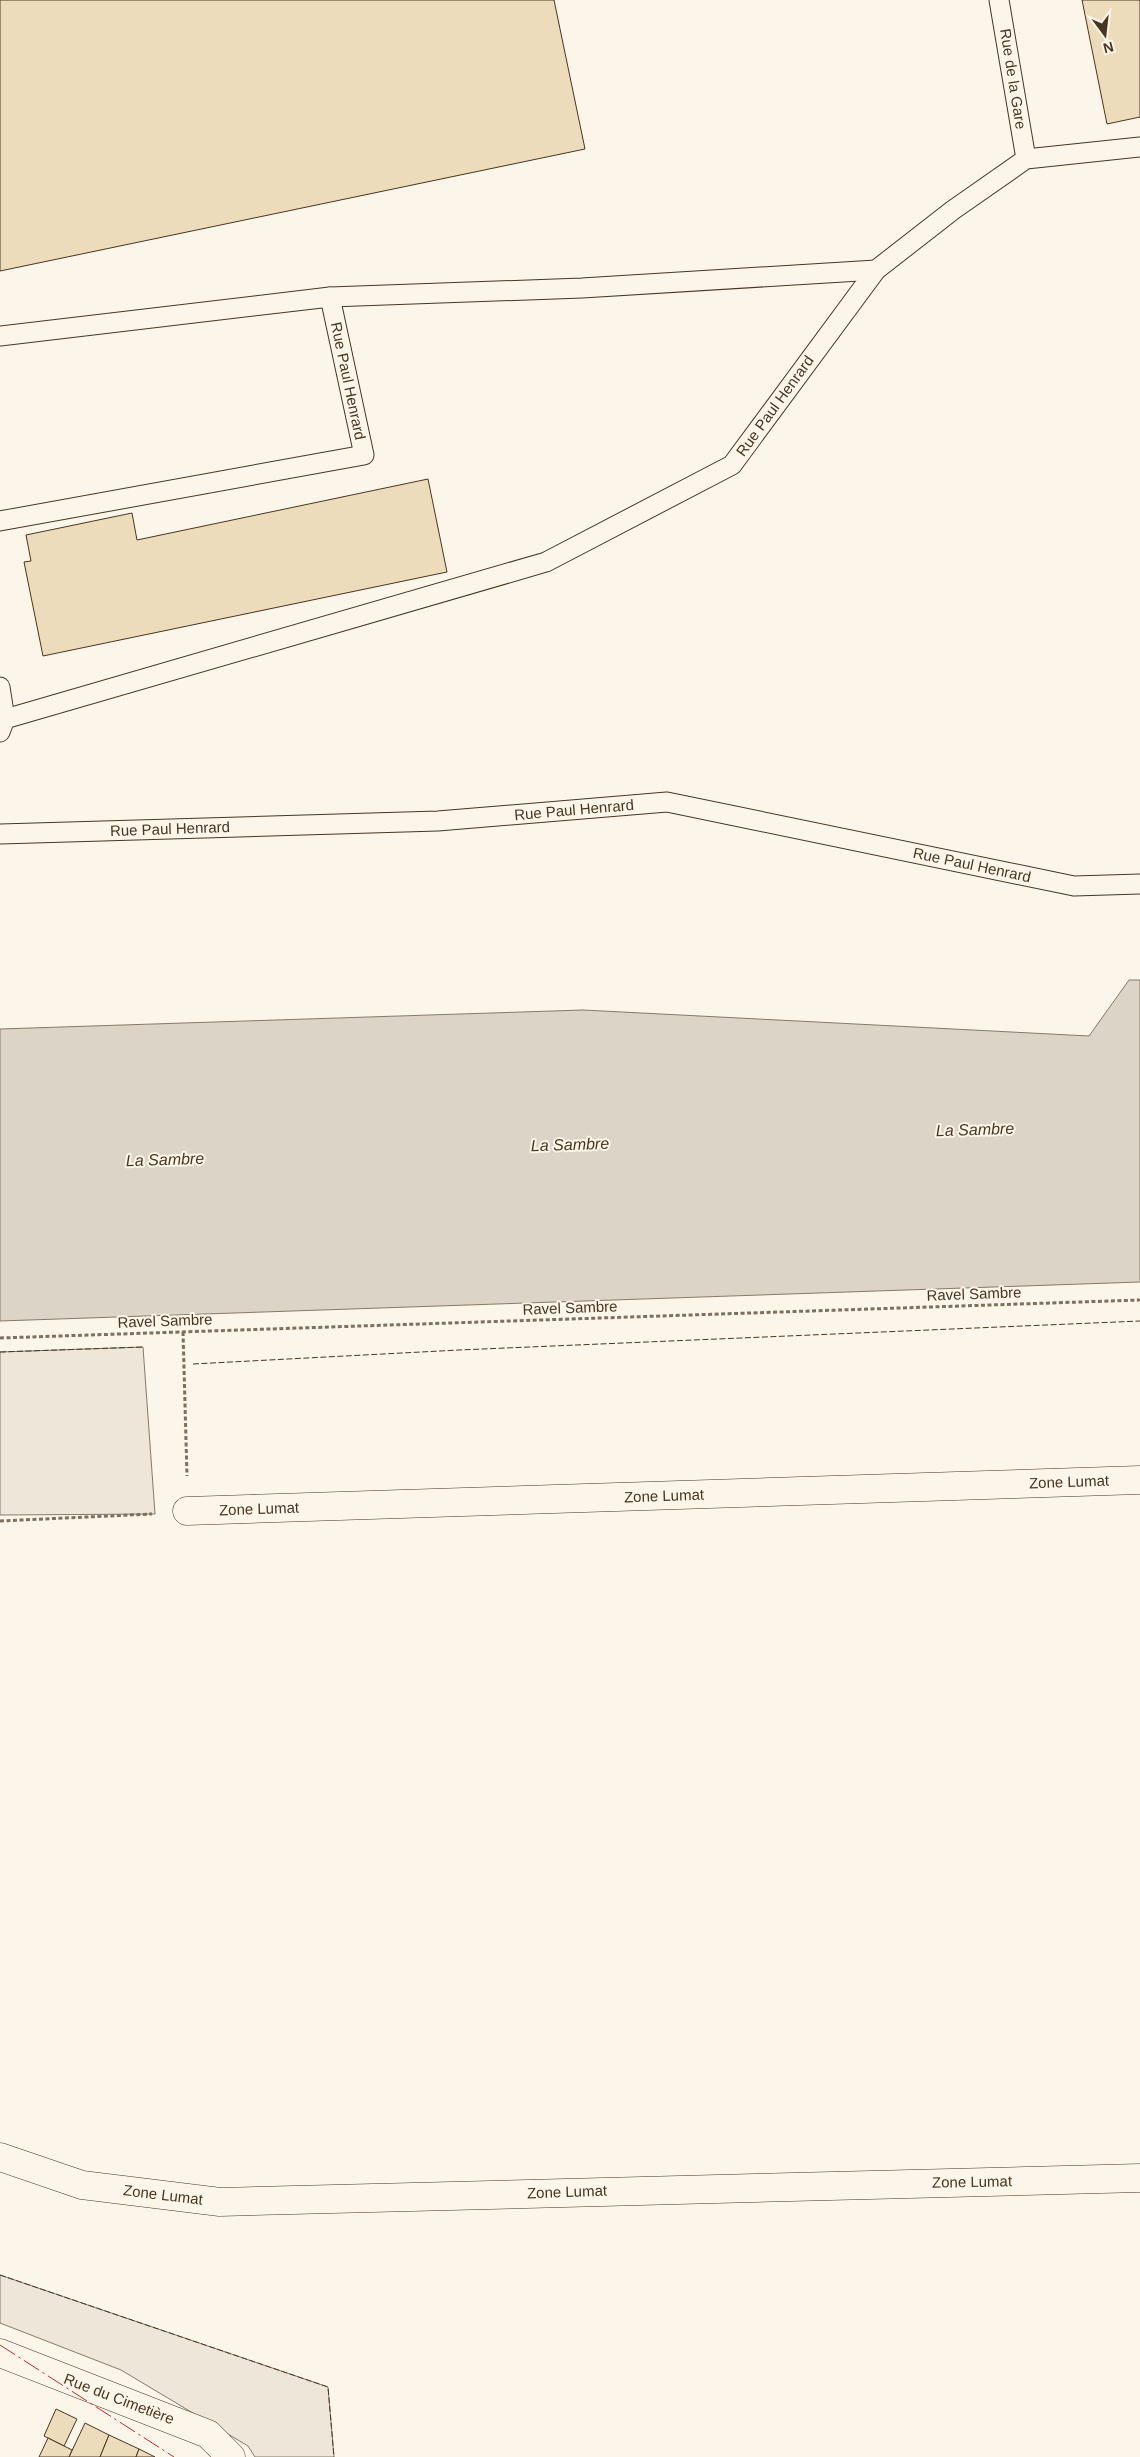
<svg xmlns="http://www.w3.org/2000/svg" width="1140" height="2457" font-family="Arial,sans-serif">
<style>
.green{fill:#ede6d9;stroke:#887966}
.water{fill:#dcd4c6;stroke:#887966}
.building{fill:#ecdcbc;stroke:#4a3520}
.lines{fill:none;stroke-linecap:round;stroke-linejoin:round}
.lane-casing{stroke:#4a3520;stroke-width:21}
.street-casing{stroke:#4a3520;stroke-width:29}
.path{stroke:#7f6f5c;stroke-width:3;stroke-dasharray:4 2.5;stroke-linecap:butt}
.lane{stroke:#fbf6e9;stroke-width:19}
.street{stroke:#fbf6e9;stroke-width:28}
.fence{stroke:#4a3520;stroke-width:1;stroke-dasharray:6 2.5;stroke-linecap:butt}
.power{stroke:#c62828;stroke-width:1;stroke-dasharray:18 4 2.5 4;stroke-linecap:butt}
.labels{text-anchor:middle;stroke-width:4;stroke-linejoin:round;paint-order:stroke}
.street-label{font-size:15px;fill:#4a3520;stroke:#fbf6e9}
.water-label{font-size:16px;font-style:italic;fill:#4a3520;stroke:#fbf6e9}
</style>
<rect width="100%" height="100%" fill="#fbf6e9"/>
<g class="green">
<polygon points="143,1347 155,1514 0,1515 0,1352"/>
<polygon points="0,2275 328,2387 334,2457 255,2457 248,2446 121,2370 0,2323"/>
</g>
<polygon class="water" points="1129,980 1140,980 1140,1282 0,1321 0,1029 583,1010 1089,1036"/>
<g class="building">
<polygon points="0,0 554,0 585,149 0,271"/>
<polygon points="1082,0 1140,0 1140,117 1107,124"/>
<polygon points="428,479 447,572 43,656 24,562 31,561 26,535 132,513 137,540"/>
<polygon points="56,2409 77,2419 64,2446 44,2436"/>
<polygon points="85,2423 109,2435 100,2457 69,2457"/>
<polygon points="109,2435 139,2449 136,2457 100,2457"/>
<polygon points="48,2438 72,2450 69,2457 39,2457"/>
<polygon points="139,2449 155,2457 136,2457"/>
</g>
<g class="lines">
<defs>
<g id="lane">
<polyline points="999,0 1026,159"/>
<polyline points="0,336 330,297 582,288 876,270"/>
<polyline points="0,521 364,455 330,297"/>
<polyline points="0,687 5,719"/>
<polyline points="0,732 5,719 546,562 732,465 876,270 953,210 1026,159 1140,147"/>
<polyline points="0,834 438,821 667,802 1074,886 1140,884"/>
</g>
<g id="street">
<polyline points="187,1511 1140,1480"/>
<polyline points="0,2157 82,2185 220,2202 1140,2178"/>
<polyline points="0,2353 208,2434 231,2457"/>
</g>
</defs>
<use href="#lane" class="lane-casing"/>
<use href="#street" class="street-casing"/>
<g class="path">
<polyline points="183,1332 187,1476"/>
<polyline points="0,1338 1140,1300"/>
<polyline points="0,1521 152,1514"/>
</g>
<use href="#lane" class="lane"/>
<use href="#street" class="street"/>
<g class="fence">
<polyline points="0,1352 143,1347"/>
<polyline points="193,1364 459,1350 1140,1321"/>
<polyline points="0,2275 328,2387 334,2457"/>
</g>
<polyline class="power" points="0,2345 174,2457"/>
</g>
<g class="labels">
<g class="street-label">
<text transform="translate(1013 79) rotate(81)" y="5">Rue de la Gare</text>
<text transform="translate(348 381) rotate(78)" y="5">Rue Paul Henrard</text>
<text transform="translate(775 406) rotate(-54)" y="5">Rue Paul Henrard</text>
<text transform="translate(574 810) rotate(-5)" y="5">Rue Paul Henrard</text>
<text transform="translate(170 829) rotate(-2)" y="5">Rue Paul Henrard</text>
<text transform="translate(972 865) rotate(12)" y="5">Rue Paul Henrard</text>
<text transform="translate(974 1294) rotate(-2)" y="5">Ravel Sambre</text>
<text transform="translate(570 1308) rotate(-2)" y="5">Ravel Sambre</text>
<text transform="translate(165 1321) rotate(-2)" y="5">Ravel Sambre</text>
<text transform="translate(1069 1482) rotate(-2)" y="5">Zone Lumat</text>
<text transform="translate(664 1496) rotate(-2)" y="5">Zone Lumat</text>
<text transform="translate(259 1509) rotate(-2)" y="5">Zone Lumat</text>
<text transform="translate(972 2182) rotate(-1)" y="5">Zone Lumat</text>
<text transform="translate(567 2192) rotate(-2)" y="5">Zone Lumat</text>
<text transform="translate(163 2195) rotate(7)" y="5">Zone Lumat</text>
<text transform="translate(119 2399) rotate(21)" y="5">Rue du Cimetière</text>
</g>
<g class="water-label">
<text transform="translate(975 1129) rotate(-2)" y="6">La Sambre</text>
<text transform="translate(570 1144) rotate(-2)" y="6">La Sambre</text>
<text transform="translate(165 1159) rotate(-2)" y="6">La Sambre</text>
</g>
</g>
<g transform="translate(1105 35) rotate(165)" stroke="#fbf6e9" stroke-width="4" paint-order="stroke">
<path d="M0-4L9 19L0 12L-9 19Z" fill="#4a3520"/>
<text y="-8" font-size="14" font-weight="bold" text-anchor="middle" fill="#4a3520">N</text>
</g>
</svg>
